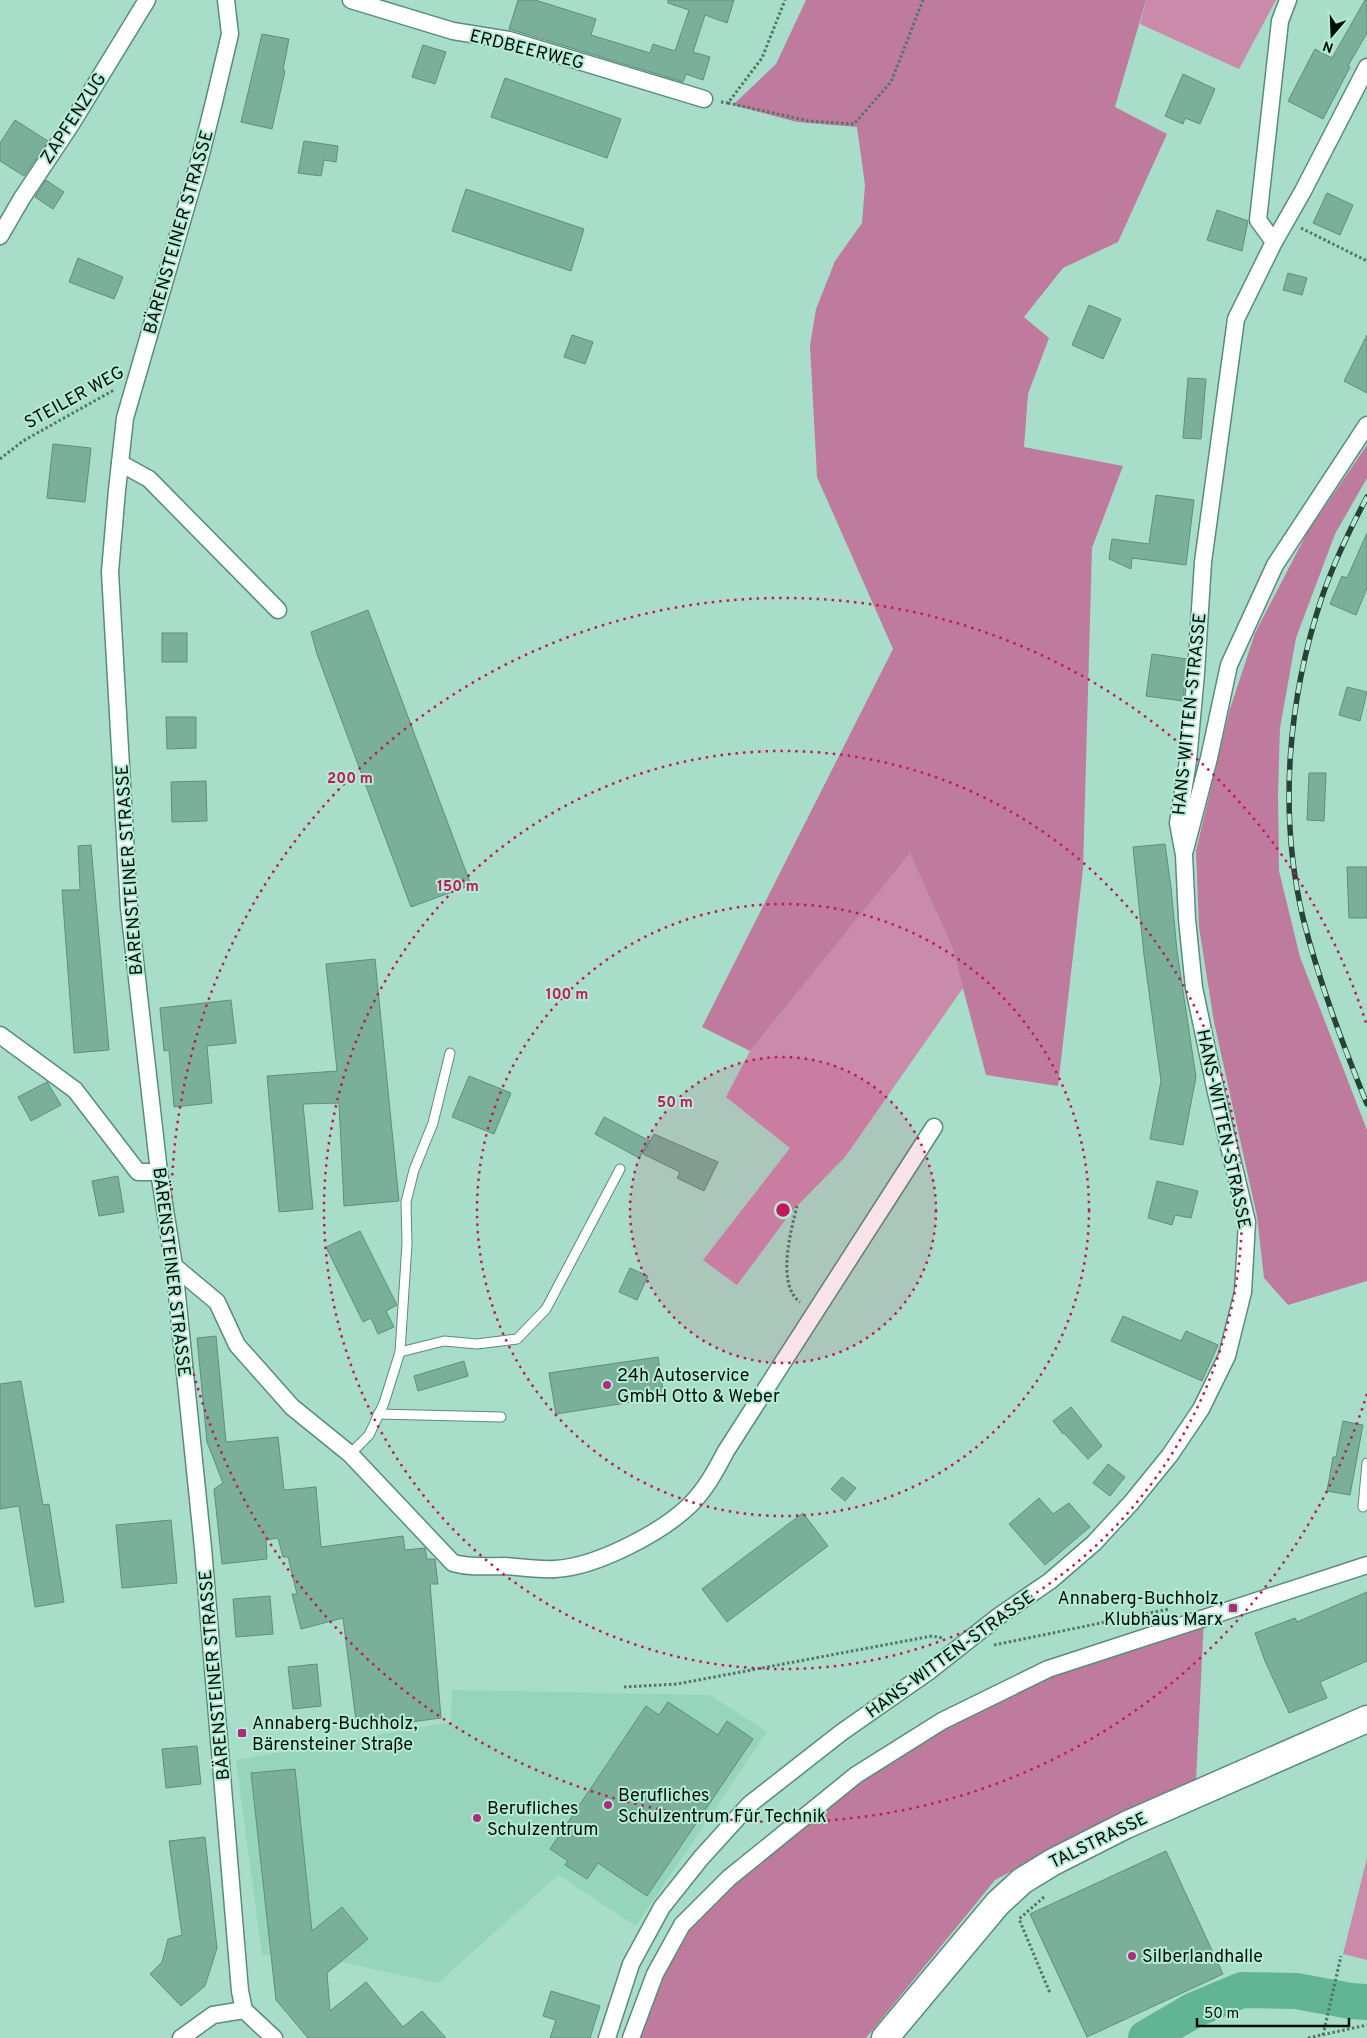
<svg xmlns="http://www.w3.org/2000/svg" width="1367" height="2038" font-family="Overpass,sans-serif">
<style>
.built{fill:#96d4bc}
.green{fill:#ca8baa}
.forest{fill:#be7b9d}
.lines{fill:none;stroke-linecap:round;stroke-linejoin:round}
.river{stroke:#62b497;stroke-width:36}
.building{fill:#7aaf9a;stroke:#5c907c}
.service-casing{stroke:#598d7a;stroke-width:11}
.minor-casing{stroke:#598d7a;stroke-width:19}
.primary-casing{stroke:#598d7a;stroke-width:29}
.path{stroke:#537568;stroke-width:3;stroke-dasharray:2.5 2.5;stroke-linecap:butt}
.service{stroke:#fff;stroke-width:9}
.minor{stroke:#fff;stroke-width:16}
.primary{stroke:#fff;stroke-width:26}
.rail-casing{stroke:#294238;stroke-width:5.5}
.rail{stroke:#b5ebd6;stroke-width:4;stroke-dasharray:11;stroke-linecap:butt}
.ring{fill:none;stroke:#c2185b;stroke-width:2.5;stroke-dasharray:2.5 5}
.poi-dot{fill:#ac2c79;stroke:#b5ebd6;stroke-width:2}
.labels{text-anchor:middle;stroke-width:4;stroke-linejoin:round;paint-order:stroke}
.street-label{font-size:18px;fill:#001009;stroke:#b5ebd6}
.poi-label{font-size:18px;fill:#001009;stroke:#b5ebd6;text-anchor:start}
.centre{fill:#c2185b;stroke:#b5ebd6;stroke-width:2.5}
.ring-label{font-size:15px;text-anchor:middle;font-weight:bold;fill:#c2185b;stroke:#b5ebd6;stroke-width:4;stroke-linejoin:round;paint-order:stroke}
</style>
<rect width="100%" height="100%" fill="#a8dec9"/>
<polygon class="built" points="452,1690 710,1695 767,1732 636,1926 558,1875 438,1983 336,1961 333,1954 262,1955 236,1760 451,1722"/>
<g class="green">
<polygon points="1146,0 1276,0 1239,69 1140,24"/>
<polygon points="910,852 952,947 963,988 845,1157 792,1211 737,1285 703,1260 790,1148 726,1097 750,1051"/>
<polygon points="1367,1858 1367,1960 1343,1954"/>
</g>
<g class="forest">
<polygon points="806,0 1146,0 1115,107 1167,134 1118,242 1063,268 1024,317 1049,338 1028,394 1024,447 1123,466 1092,548 1083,869 1058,1086 986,1075 952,947 910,853 750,1051 702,1027 893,649 817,477 810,346 816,309 835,261 862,223 865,185 857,127 797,122 733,105 776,64"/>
<polygon points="1367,445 1367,478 1335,534 1296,638 1280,728 1278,793 1279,871 1300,957 1367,1130 1367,1281 1288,1305 1264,1278 1257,1216 1214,1022 1199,927 1196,851 1229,712 1255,633 1308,531"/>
<polygon points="1204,1618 1196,1781 1124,1811 995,1880 866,2038 631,2038 682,1925 856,1775 1048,1669"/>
</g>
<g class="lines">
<polyline class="river" points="1146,2038 1194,2010 1242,1990 1296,1991 1351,2001 1367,2002"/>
</g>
<g class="building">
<polygon points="518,0 535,0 596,19 591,35 650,53 653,44 675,51 689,10 668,3 668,0 734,0 727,23 705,15 693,52 710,57 703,80 686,74 683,82 509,29"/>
<polygon points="1365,0 1367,0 1367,33 1348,66 1350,67 1323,119 1288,101 1315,49 1332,58"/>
<polygon points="262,34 289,39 283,70 285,71 272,129 241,122"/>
<polygon points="423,45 446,52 435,84 412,77"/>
<polygon points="1183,74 1215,89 1200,124 1185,118 1183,124 1165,116"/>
<polygon points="505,78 621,119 607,158 491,117"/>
<polygon points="15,120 48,141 24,176 0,161 0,143"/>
<polygon points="304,141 338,146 336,162 324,160 321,176 298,173"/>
<polygon points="46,180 64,192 53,209 35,197"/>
<polygon points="466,189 584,229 571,271 452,231"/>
<polygon points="1327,193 1353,205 1340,235 1313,223"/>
<polygon points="1217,210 1248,221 1242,251 1207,240"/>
<polygon points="78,258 123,277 114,299 69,282"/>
<polygon points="1288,273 1307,278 1302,295 1283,290"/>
<polygon points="1089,305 1121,319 1103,359 1072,345"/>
<polygon points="572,335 593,342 585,364 564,357"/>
<polygon points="1367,335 1367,393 1344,381"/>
<polygon points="1188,378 1206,379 1201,439 1183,438"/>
<polygon points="53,444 91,448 85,502 47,498"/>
<polygon points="1156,495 1194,500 1186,565 1132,558 1131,569 1109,559 1112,539 1149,544"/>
<polygon points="1367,533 1367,588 1356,615 1330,604 1342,576 1347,578"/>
<polygon points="368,610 471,885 411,907 317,654 311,632"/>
<rect x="162" y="633" width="25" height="29"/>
<polygon points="1152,654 1187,659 1183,701 1146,696"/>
<polygon points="1347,687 1367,692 1360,721 1339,715"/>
<polygon points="166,717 196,717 196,748 167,749"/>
<polygon points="1309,773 1326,773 1324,821 1307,820"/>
<polygon points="206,781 207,821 172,822 171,782"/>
<polygon points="1165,844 1171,887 1177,951 1196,1077 1183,1145 1150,1139 1161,1081 1144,955 1133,847"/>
<polygon points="91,845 109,1050 74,1053 62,890 80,890 78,846"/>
<polygon points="1347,867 1367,867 1367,918 1349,918"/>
<polygon points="375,959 399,1201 344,1206 339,1103 303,1104 313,1209 279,1212 267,1076 337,1071 326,964"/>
<polygon points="231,1000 236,1043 207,1046 212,1103 174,1107 169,1050 164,1051 160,1008"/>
<polygon points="469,1076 511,1093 494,1134 452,1117"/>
<polygon points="47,1082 61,1105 31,1121 18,1097"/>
<polygon points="604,1117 650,1141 639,1158 595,1134"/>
<polygon points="654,1134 718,1162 704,1191 677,1178 680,1172 643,1154"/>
<polygon points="118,1176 124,1212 99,1216 92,1181"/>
<polygon points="1157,1181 1198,1191 1191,1218 1175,1215 1172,1225 1148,1218"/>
<polygon points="360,1231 397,1305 386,1311 394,1327 378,1334 371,1318 363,1322 326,1247"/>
<polygon points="630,1268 648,1276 637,1300 619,1292"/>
<polygon points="1123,1316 1181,1341 1186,1331 1218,1345 1202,1381 1111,1341"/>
<polygon points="216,1336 226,1442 278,1437 284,1490 316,1487 321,1547 403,1536 405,1550 425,1548 427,1559 435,1559 438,1584 430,1584 441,1718 357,1729 343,1618 301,1629 292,1594 297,1594 288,1557 283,1557 278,1538 266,1540 267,1559 222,1564 214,1489 223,1483 207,1442 197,1338"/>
<polygon points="658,1357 664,1397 556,1414 549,1373"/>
<polygon points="464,1361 468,1376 418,1391 414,1376"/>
<polygon points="21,1381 43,1505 49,1504 64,1602 35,1607 19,1506 0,1509 0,1384"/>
<polygon points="1071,1407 1102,1446 1088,1459 1064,1433 1063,1434 1053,1421"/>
<polygon points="1343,1421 1363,1425 1350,1495 1327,1491 1333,1457 1336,1457"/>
<polygon points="1108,1464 1125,1477 1110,1496 1093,1483"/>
<polygon points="842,1477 856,1488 845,1501 831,1489"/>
<polygon points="1039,1498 1053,1514 1069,1503 1090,1527 1045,1565 1009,1524"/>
<polygon points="803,1513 828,1546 727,1622 702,1589"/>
<polygon points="171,1520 177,1583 122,1588 116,1525"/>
<polygon points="1367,1592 1367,1661 1320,1682 1327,1698 1289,1713 1265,1661 1255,1633 1295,1618 1297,1622"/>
<polygon points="270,1596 273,1634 236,1637 233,1599"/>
<polygon points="317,1664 321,1706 293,1709 288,1667"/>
<polygon points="668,1702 718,1735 727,1721 753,1739 647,1896 598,1863 587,1879 565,1865 568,1861 550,1849 646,1706 659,1715"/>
<polygon points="197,1746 201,1784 166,1788 162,1749"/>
<polygon points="295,1769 312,1931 342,1907 368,1939 327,1973 330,2011 366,1982 403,2027 422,2011 446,2038 308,2038 276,2000 251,1773"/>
<polygon points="205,1837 217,1948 205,1986 181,2006 150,1974 162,1962 168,1939 182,1935 169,1841"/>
<polygon points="1166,1851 1223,1974 1087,2037 1030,1914"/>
<polygon points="551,1991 600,2006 590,2038 550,2038 556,2020 543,2016"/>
</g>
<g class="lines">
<defs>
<g id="service">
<polyline points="400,1352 407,1244 406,1202 414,1170 433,1123 450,1053"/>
<polyline points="378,1414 501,1417"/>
<polyline points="350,1454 369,1435 384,1403 400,1352 444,1341 477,1344 517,1339 546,1309 620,1169"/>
<polyline points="1363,1507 1367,1463"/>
</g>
<g id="minor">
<polyline points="226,0 230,34 214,102 198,166 125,418 117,490 110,572 129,908 159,1172 174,1266 203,1548 240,1991 244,2010"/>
<polyline points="351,0 453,31 509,40 704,99"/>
<polyline points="0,236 22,198 70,126 147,0"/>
<polyline points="1274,242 1303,191 1367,67"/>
<polyline points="120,463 149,479 278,610"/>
<polyline points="1185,850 1209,758 1229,665 1275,565 1367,425"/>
<polyline points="0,1035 75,1090 138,1172 159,1172"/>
<path d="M174 1266 217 1302 237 1345 292 1407 350 1454 453 1563C471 1568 487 1566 505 1566 522 1567 539 1570 555 1569 596 1567 661 1533 690 1505 706 1489 716 1470 726 1451L934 1127"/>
<polyline points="244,2010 274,2038"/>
<polyline points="181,2038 213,2015 244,2010"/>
<polyline points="607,2038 631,1964 662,1907 701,1858 750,1804 842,1732 928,1672 999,1616 1050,1581 1094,1543 1131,1503 1170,1455 1201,1409 1227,1356 1243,1292 1247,1222 1216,1092 1194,988 1187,919 1184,855 1178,823 1188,761 1196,673 1203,562 1236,319 1274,242 1258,220 1280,21 1288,0"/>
<polyline points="631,2038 655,1974 682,1925 729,1878 856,1775 942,1721 1048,1669 1367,1565"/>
</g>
<polyline id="primary" points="885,2038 998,1903 1022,1881 1053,1862 1126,1825 1367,1719"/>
</defs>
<use href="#service" class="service-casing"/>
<use href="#minor" class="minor-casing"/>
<use href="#primary" class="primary-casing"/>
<g class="path">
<polyline points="721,102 728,103 762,58 785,0"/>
<polyline points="728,103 809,121 854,124 891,82 923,0"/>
<polyline points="1301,228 1367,261"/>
<polyline points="0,459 23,441 114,390"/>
<path d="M797 1206C791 1230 776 1285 800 1302"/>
<polyline points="994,1645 1169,1609"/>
<polyline points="624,1687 677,1684 932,1636 943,1638"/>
<polyline points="1044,1897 1019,1919 1050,1993"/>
<polyline points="1323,2035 1341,1956"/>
<polyline points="1308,2038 1367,2025"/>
</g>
<use href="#service" class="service"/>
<use href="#minor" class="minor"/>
<use href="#primary" class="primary"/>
<defs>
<path id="rail" d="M1367 497C1350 529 1334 562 1322 597 1288 699 1278 812 1303 918 1319 982 1342 1043 1367 1104"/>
</defs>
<use href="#rail" class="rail-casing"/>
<use href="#rail" class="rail"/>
</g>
<circle cx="783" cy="1210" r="153" fill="#c2185b" fill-opacity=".12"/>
<g class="ring">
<circle cx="783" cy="1210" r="153"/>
<circle cx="783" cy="1210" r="306"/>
<circle cx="783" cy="1210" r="459"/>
<path d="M1367 1394A612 612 0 1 1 1367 1026"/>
</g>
<g class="poi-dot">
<circle cx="607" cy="1385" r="5"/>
<rect x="1228" y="1603" width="10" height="10" rx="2.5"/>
<rect x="237" y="1728" width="10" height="10" rx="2.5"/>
<circle cx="608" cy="1805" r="5"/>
<circle cx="477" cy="1818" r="5"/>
<circle cx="1132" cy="1956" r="5"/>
</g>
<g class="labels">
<g class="street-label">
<text transform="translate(527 49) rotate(14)" y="6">ERDBEERWEG</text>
<text transform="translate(73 118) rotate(-57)" y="6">ZAPFENZUG</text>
<text transform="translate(178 232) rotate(-74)" y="6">BÄRENSTEINER STRASSE</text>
<text transform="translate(74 397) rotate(-29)" y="6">STEILER WEG</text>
<text transform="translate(1189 714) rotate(-84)" y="6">HANS-WITTEN-STRASSE</text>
<text transform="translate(129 870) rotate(-94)" y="6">BÄRENSTEINER STRASSE</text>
<text transform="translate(1224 1129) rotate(78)" y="6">HANS-WITTEN-STRASSE</text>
<text transform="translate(172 1272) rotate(83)" y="6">BÄRENSTEINER STRASSE</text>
<text transform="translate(950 1654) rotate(-36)" y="6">HANS-WITTEN-STRASSE</text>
<text transform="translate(214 1675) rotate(-95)" y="6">BÄRENSTEINER STRASSE</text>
<text transform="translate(1098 1840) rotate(-26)" y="6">TALSTRASSE</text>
</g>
<g class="poi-label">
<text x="617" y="1381">24h Autoservice<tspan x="617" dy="21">GmbH Otto &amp; Weber</tspan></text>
<text x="1223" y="1604" text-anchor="end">Annaberg-Buchholz,<tspan x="1223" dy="21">Klubhaus Marx</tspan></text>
<text x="252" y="1729">Annaberg-Buchholz,<tspan x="252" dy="21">Bärensteiner Straße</tspan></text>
<text x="618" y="1801">Berufliches<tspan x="618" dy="21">Schulzentrum Für Technik</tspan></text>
<text x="487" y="1814">Berufliches<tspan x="487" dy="21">Schulzentrum</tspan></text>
<text x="1142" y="1962">Silberlandhalle</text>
</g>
</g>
<circle cx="783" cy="1210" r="8" class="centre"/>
<g class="ring-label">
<text x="350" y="783">200 m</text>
<text x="458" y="891">150 m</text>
<text x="567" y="999">100 m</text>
<text x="675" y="1107">50 m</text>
</g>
<g transform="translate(1332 35) rotate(199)" stroke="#b5ebd6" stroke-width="4" paint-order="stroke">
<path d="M0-4L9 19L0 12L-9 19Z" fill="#001009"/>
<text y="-8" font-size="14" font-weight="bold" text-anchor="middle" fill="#001009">N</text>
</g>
<path d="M1197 2018v8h152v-8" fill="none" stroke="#001009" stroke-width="2.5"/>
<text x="1204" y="2018" font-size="15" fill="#001009" stroke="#b5ebd6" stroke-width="4" paint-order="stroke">50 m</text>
</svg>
